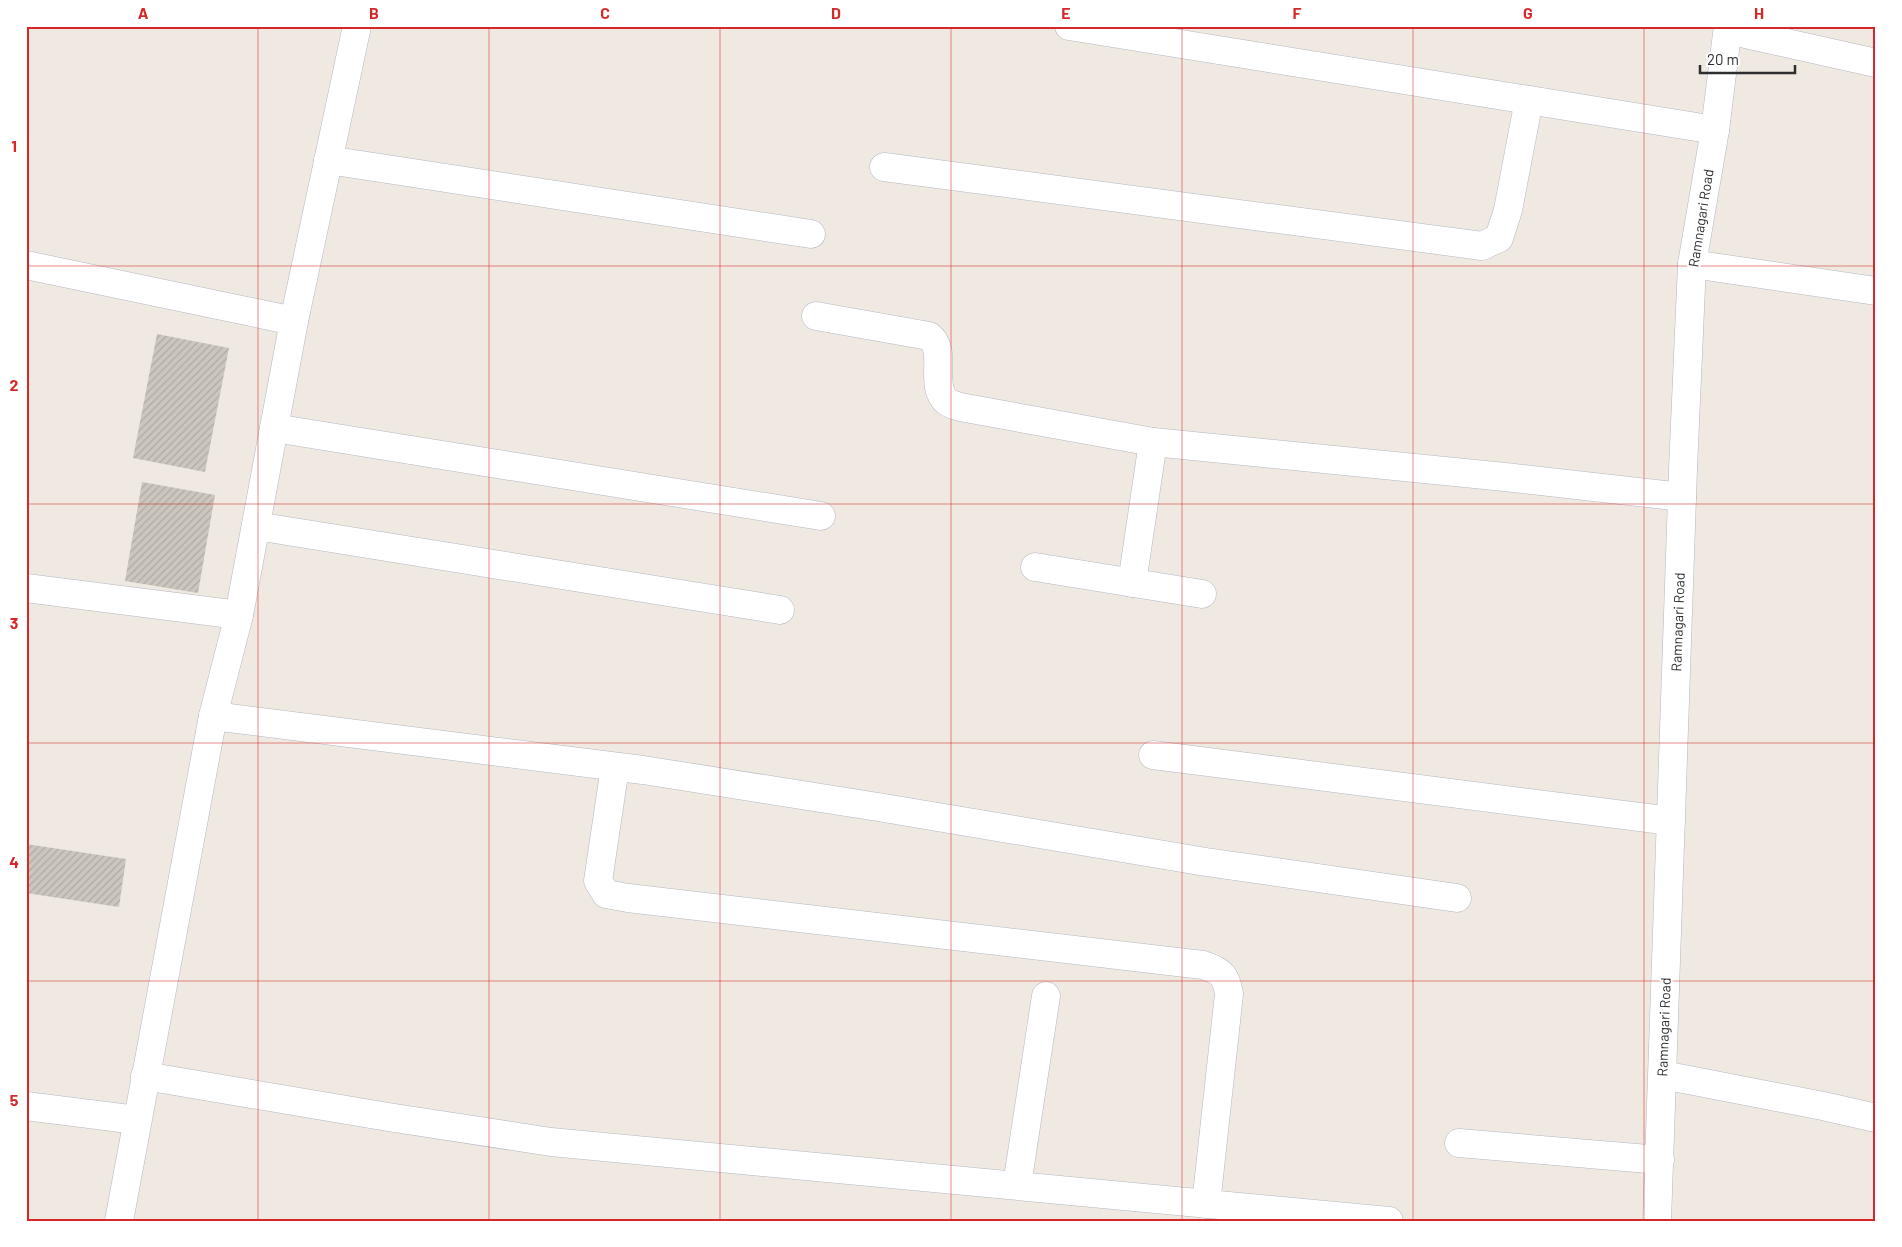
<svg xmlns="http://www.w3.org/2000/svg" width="1902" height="1247" font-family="Barlow,sans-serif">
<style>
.building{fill:url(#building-hatch)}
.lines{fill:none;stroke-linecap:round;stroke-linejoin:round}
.minor-casing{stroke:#b4b7c1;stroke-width:29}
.minor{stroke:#fff;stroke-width:28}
.grid{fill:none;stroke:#d62828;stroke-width:1;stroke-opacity:0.55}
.labels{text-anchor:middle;stroke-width:4;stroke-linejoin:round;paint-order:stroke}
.street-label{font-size:14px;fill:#2e2e2e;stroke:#fff}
.neatline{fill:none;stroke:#d62828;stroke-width:2}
.grid-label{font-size:16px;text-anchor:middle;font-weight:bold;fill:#d62828}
</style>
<defs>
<pattern id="building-hatch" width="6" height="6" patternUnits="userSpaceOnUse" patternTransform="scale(1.25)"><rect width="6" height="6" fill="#cbc7bf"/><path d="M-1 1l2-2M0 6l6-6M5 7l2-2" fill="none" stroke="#afaba4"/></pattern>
</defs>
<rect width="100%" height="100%" fill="#efe9e1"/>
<g class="building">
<polygon points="157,334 229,348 205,472 133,458"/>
<polygon points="142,482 215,495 198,593 125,581"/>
<polygon points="26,844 126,859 119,907 26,893"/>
</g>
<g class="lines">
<defs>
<g id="minor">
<polyline points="1069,26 1715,130"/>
<polyline points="1728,30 1876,63"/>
<polyline points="328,160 811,234"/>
<polyline points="884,167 1482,246 1499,238 1508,210 1529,100"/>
<polyline points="1692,264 1876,291"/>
<polyline points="26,265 294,321"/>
<path d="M816 316 929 336C947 349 931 379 943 397 946 403 954 405 960 407L1153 442 1505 477 1682 497"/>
<polyline points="274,428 821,516"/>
<polyline points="256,526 780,610"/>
<polyline points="1035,567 1202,594"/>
<polyline points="1132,583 1153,442"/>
<polyline points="26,588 239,615"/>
<polyline points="213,716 643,770 878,807 1206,862 1457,898"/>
<polyline points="1153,755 1671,821"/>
<path d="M615 767 598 881 606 894 628 898 1203 965C1221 971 1226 975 1229 994L1206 1204"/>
<polyline points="1663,1075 1823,1106 1876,1118"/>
<polyline points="145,1076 388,1117 551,1142 1389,1221"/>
<polyline points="26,1106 137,1120"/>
<polyline points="1459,1143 1660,1160"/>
<polyline points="1017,1185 1046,996"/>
<polyline points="119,1221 213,716 239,615 294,321 357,26"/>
<polyline points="1657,1221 1683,469 1692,264 1715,130 1728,26"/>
</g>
</defs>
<use href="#minor" class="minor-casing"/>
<use href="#minor" class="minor"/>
</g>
<path class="grid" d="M258 26V1221M489 26V1221M720 26V1221M951 26V1221M1182 26V1221M1413 26V1221M1644 26V1221M26 266H1876M26 504H1876M26 743H1876M26 981H1876"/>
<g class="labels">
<g class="street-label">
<text transform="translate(1701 218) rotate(-81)" y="5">Ramnagari Road</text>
<text transform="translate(1678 622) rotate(-88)" y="5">Ramnagari Road</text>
<text transform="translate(1664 1027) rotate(-88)" y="5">Ramnagari Road</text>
</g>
</g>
<rect width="1902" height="1247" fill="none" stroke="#ffffff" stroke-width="55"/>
<path d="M1700 65v8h95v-8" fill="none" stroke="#2e2e2e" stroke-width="2.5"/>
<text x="1707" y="65" font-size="15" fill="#2e2e2e" stroke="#ffffff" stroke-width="4" paint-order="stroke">20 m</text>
<rect x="28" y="28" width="1846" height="1192" class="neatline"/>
<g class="grid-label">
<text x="143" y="19">A</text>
<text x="374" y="19">B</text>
<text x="605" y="19">C</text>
<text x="836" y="19">D</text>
<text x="1066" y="19">E</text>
<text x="1297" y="19">F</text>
<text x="1528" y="19">G</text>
<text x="1759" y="19">H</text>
<text x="14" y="152">1</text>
<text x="14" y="391">2</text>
<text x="14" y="629">3</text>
<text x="14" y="868">4</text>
<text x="14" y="1106">5</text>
</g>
</svg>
